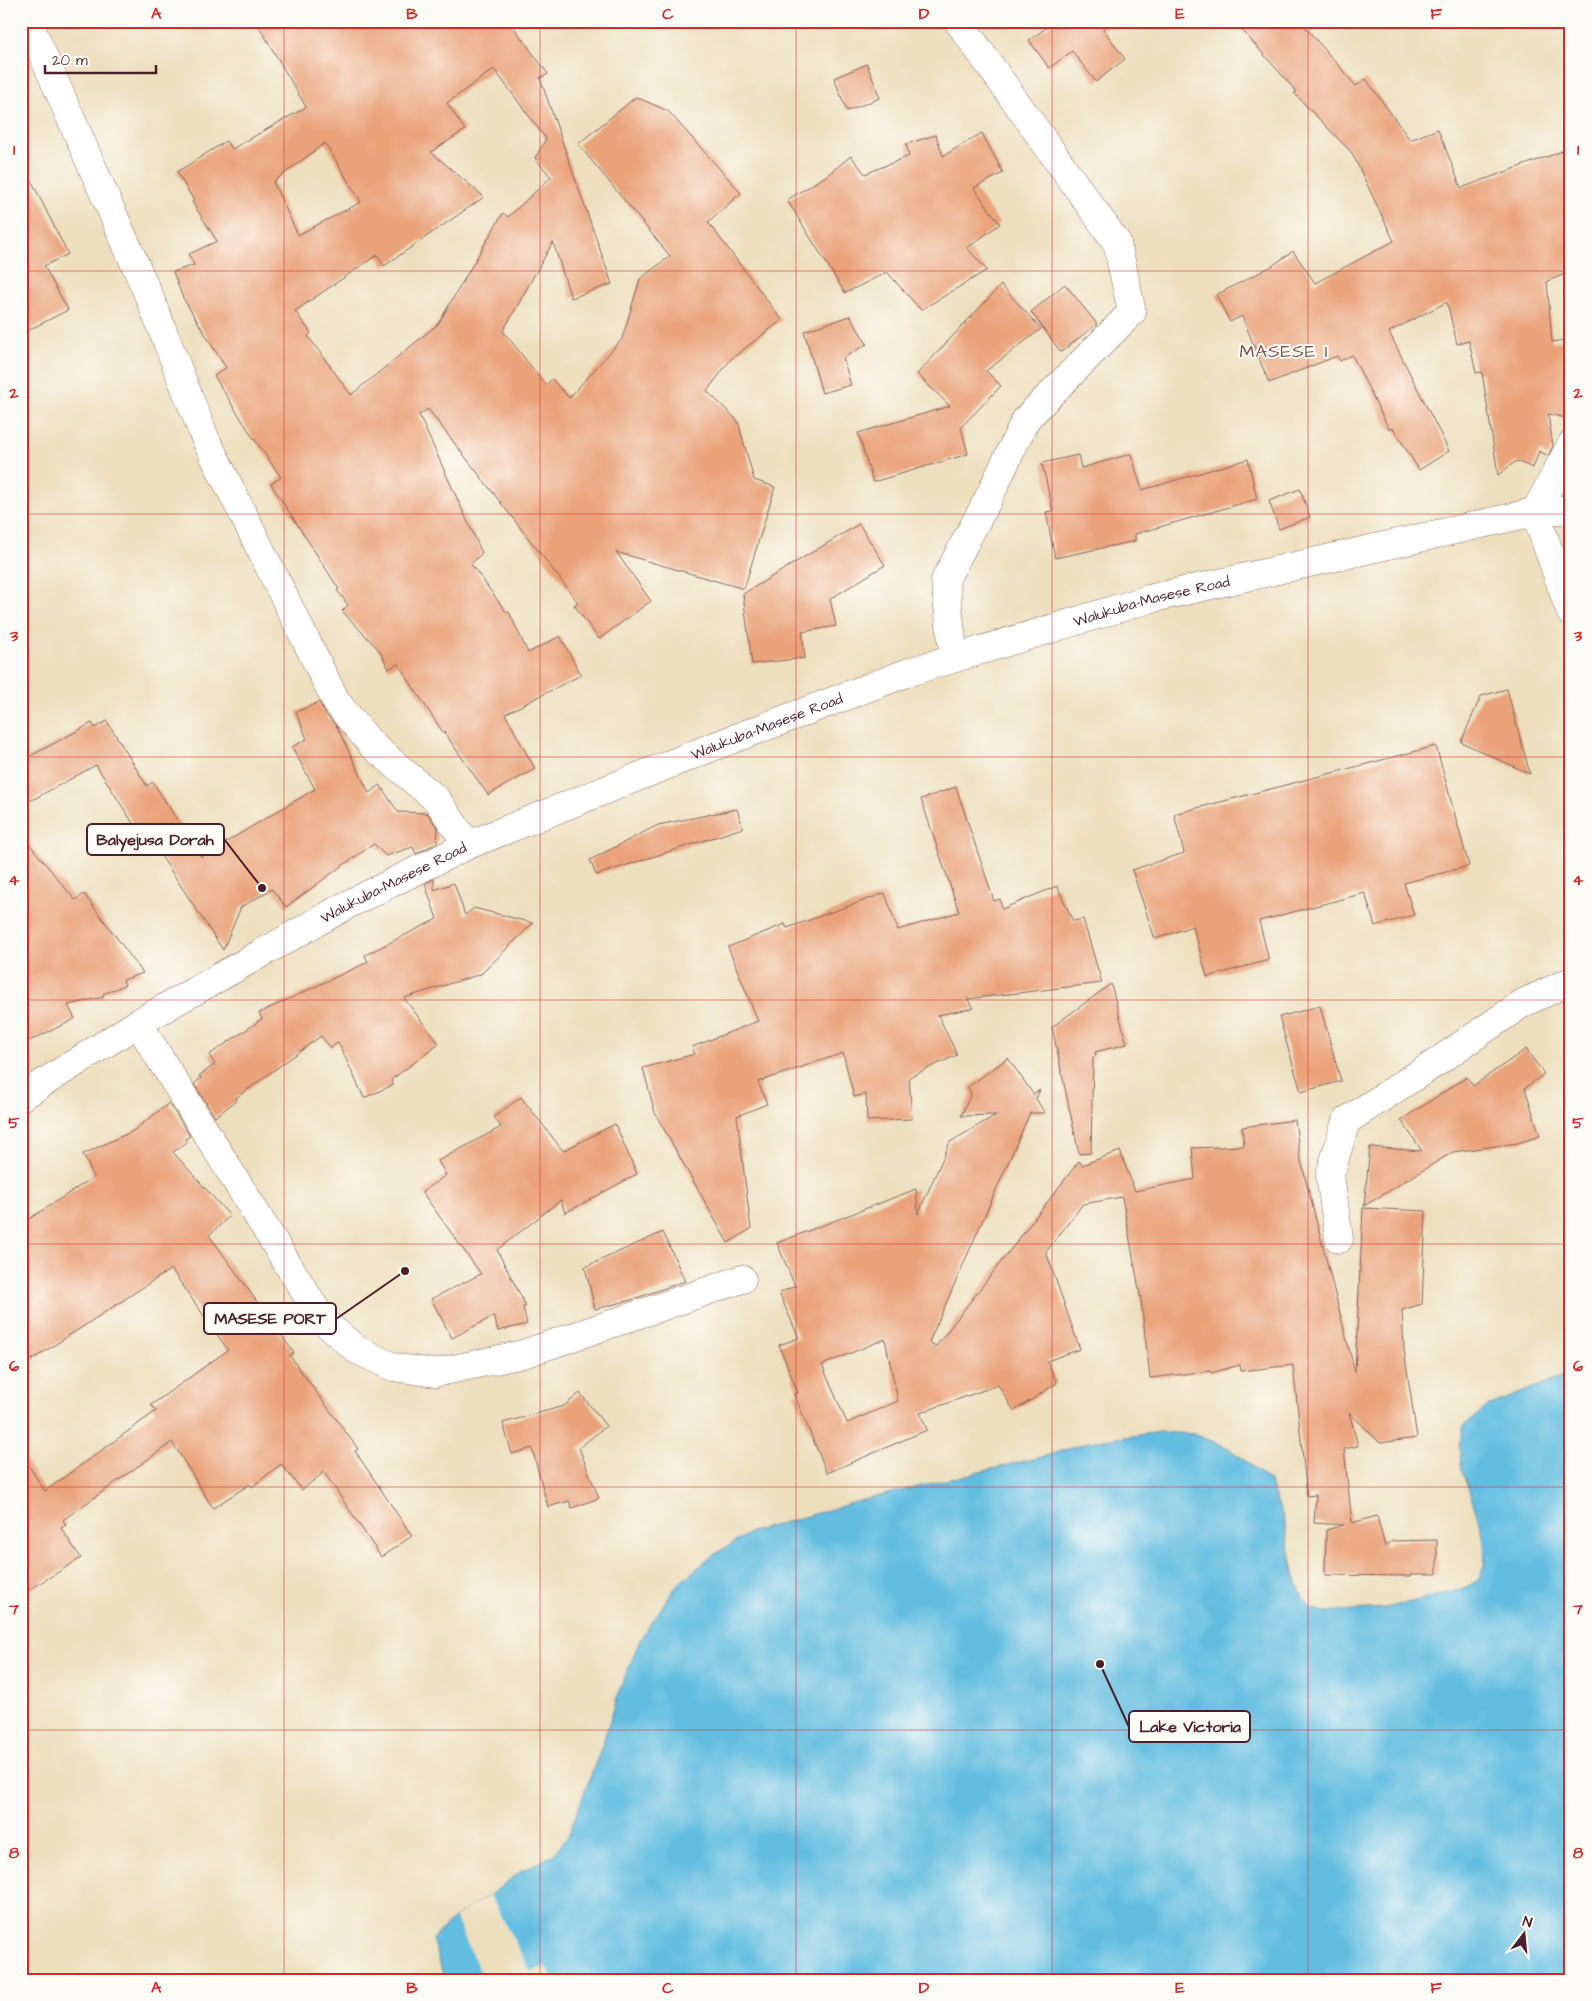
<svg xmlns="http://www.w3.org/2000/svg" width="1592" height="2001" font-family="'Architects Daughter',sans-serif">
<style>
.water{fill:#63bde1;stroke:#566e86}
.pier{fill:#eddfbe}
.building{fill:#eaa278;fill-rule:evenodd}
.lines{fill:none;stroke-linecap:round;stroke-linejoin:round}
.minor-casing{stroke:#83625e;stroke-width:29}
.minor{stroke:#fff;stroke-width:28}
.grid{fill:none;stroke:#d62828;stroke-width:1;stroke-opacity:0.55}
.labels{text-anchor:middle;stroke-width:4;stroke-linejoin:round;paint-order:stroke}
.street-label{font-size:15px;fill:#4a1f2b;stroke:#fdfcf7}
.quarter-label{font-size:18px;letter-spacing:1px;fill:#824d46;stroke:#fdfcf7}
.leader{fill:none;stroke:#4a1f2b;stroke-width:2}
.callout-dot{fill:#4a1f2b;stroke:#fdfcf7;stroke-width:2}
.callout{fill:#fdfcf7;stroke:#4a1f2b;stroke-width:2}
.callout-label{font-size:16px;text-anchor:middle;font-weight:bold;fill:#4a1f2b}
.neatline{fill:none;stroke:#d62828;stroke-width:2}
.grid-label{font-size:16px;text-anchor:middle;font-weight:bold;fill:#d62828}
</style>
<rect width="100%" height="100%" fill="#fdfcf7"/>
<filter id="ink" filterUnits="userSpaceOnUse"><feTurbulence type="fractalNoise" baseFrequency=".02" numOctaves="2"/><feDisplacementMap in="SourceGraphic" scale="10" xChannelSelector="R" yChannelSelector="G"/><feConvolveMatrix kernelMatrix="1 2 1 2 8 2 1 2 1" color-interpolation-filters="sRGB"/></filter>
<filter id="wash" filterUnits="userSpaceOnUse"><feTurbulence type="fractalNoise" baseFrequency=".0096" numOctaves="4" result="noise"/><feDisplacementMap in="SourceGraphic" scale="20" xChannelSelector="R" yChannelSelector="G"/><feGaussianBlur stdDeviation="1.12" result="paint"/><feColorMatrix in="noise" values="0 0 0 0 0 0 0 0 0 0 0 0 0 0 0 0 0 1.4 0 .05"/><feComposite in="paint" operator="in"/></filter>
<g filter="url(#wash)">
<rect width="100%" height="100%" fill="#eddfbe"/>
<polygon class="water" points="1571,1373 1571,1980 445,1980 432,1939 455,1917 490,1895 521,1871 553,1855 568,1836 601,1749 620,1689 640,1640 676,1586 712,1556 751,1532 863,1500 1042,1457 1090,1442 1160,1432 1194,1434 1227,1447 1251,1465 1269,1481 1283,1517 1295,1577 1302,1596 1310,1607 1323,1612 1386,1608 1464,1589 1479,1579 1485,1563 1484,1541 1480,1522 1462,1471 1459,1446 1464,1426 1488,1406"/>
<polygon class="pier" points="490,1895 531,1972 545,1966 552,1980 484,1980 455,1917"/>
<g id="blocks">
<g class="building">
<path d="M256 21H509L548 74 540 78 612 284 571 298 553 242 503 331 546 385 552 379 569 398 622 339 640 279 670 256 578 144 636 97 668 111 741 193 708 222 782 320 731 359 707 391 738 421 754 480 775 487 744 589 616 552 651 601 599 639 574 605 578 602 428 409 419 415 482 553 471 564 507 613 509 612 528 653 560 636 581 675 505 714 535 769 488 795 444 732V734L398 664 389 669 379 650 342 611 348 605 337 590 339 589 271 484 281 477 252 436 214 376 226 368 183 298 173 272 194 265 189 254 217 241 192 202 194 201 177 172 226 141 232 149 306 107ZM494 69 546 139 535 158 551 177 508 217 503 213 438 324 351 395 308 336 311 333 295 311 377 255 384 266 484 197 431 152 465 130 447 103ZM325 143 361 202 298 235 273 182Z"/>
<polygon points="1049,21 1113,21 1103,29 1125,59 1096,82 1072,51 1049,68 1029,40 1052,24"/>
<polygon points="1234,21 1300,21 1356,86 1366,79 1410,140 1438,129 1461,188 1571,148 1571,272 1547,281 1552,342 1571,339 1571,419 1548,414 1553,446 1548,456 1539,451 1533,468 1516,461 1498,475 1482,372 1476,373 1469,341 1457,344 1447,302 1389,332 1449,451 1419,470 1393,428 1389,429 1352,355 1340,361 1337,356 1269,383 1242,316 1230,322 1216,295 1272,266 1293,251 1315,283 1394,241 1352,153 1294,93 1297,92"/>
<polygon points="867,64 880,98 847,111 834,78"/>
<polygon points="982,133 1003,173 974,188 1000,224 967,248 987,270 921,310 887,272 845,293 787,200 826,176 851,156 865,174 909,156 906,144 936,135 943,156"/>
<polygon points="21,160 68,254 44,266 68,310 21,334"/>
<polygon points="1065,284 1097,324 1061,352 1031,312"/>
<polygon points="1001,285 1041,329 986,371 1001,386 961,427 968,454 873,482 858,433 950,406 917,374"/>
<polygon points="850,316 867,344 843,358 851,385 822,393 804,331"/>
<polygon points="1131,454 1142,490 1248,459 1257,499 1135,534 1135,541 1055,558 1046,512 1053,511 1042,463 1078,455 1081,468"/>
<polygon points="1300,489 1310,517 1279,529 1269,501"/>
<polygon points="859,524 885,565 830,599 836,626 802,632 805,658 752,664 743,594"/>
<polygon points="1507,689 1530,774 1461,742 1481,696"/>
<polygon points="319,702 325,713 337,727 369,793 380,785 398,812 427,813 438,829 437,843 416,854 413,847 386,856 374,844 343,865 286,907 272,889 241,907 223,950 148,836 143,839 96,765 21,806 21,761 92,723 95,728 107,721 147,786 153,782 201,857 315,789 292,747 307,739 296,712"/>
<polygon points="1436,746 1469,866 1404,883 1414,915 1375,926 1365,893 1259,921 1269,960 1207,977 1193,926 1155,939 1132,870 1184,853 1174,814"/>
<polygon points="956,787 994,901 1000,899 1002,909 1057,886 1073,921 1083,919 1102,983 967,999 974,1008 938,1015 957,1055 909,1077 912,1119 867,1121 866,1094 854,1097 843,1053 758,1082 767,1104 737,1116 751,1229 728,1243 655,1113 643,1068 695,1054 692,1047 758,1021 728,947 785,924 787,928 885,893 898,930 959,912 921,799"/>
<polygon points="737,809 743,828 596,875 590,860 658,825"/>
<polygon points="21,834 75,900 84,894 143,973 123,980 125,985 103,994 104,997 68,1005 75,1019 21,1045"/>
<polygon points="434,879 434,890 454,883 465,915 474,908 533,923 481,974 404,998 439,1044 391,1080 393,1085 364,1098 338,1042 331,1048 321,1036 236,1098 237,1100 215,1117 194,1084 201,1078 199,1076 215,1064 209,1055 262,1019 259,1013 368,962 365,955 437,919 425,884"/>
<polygon points="1111,984 1127,1044 1095,1052 1096,1056 1093,1057 1091,1153 1079,1154 1052,1027"/>
<polygon points="1320,1006 1341,1081 1301,1092 1279,1017"/>
<polygon points="1526,1049 1544,1074 1525,1088 1540,1136 1518,1143 1453,1152 1364,1206 1370,1147 1422,1151 1401,1120 1467,1077 1473,1086"/>
<path d="M1008 1058 1033 1094 1040 1090 1036 1099 1045 1113H1030L929 1342 936 1346 1079 1161 1082 1165 1120 1151 1135 1191 1195 1179 1192 1148 1244 1146 1242 1127 1295 1120 1300 1157 1355 1372 1363 1208 1426 1211 1422 1304 1402 1310 1404 1350 1417 1438 1380 1443 1349 1412 1358 1446 1344 1449 1352 1523 1377 1516 1385 1547 1392 1541 1437 1540V1574H1410V1576L1325 1575 1326 1530 1344 1525 1314 1523 1316 1495 1307 1496 1293 1365 1241 1371 1240 1365 1211 1373 1210 1371 1150 1378 1141 1300 1122 1197 1083 1204 1046 1252 1080 1349 1047 1361 1057 1383 1014 1411 998 1385 920 1413 927 1430 827 1473 794 1394 798 1393 779 1345 799 1338 779 1293 795 1286 777 1243 916 1189 918 1214 950 1142 996 1115 961 1116 971 1094 968 1087ZM885 1339 898 1401 847 1423 822 1365Z"/>
<polygon points="521,1097 563,1151 615,1124 637,1174 565,1213 561,1200 497,1250 526,1306 523,1307 527,1324 498,1331 494,1316 452,1338 431,1299 481,1274 422,1192 446,1175 438,1161 501,1127 494,1117"/>
<polygon points="169,1103 190,1136 185,1139 187,1142 173,1152 230,1216 209,1235 294,1353 290,1356 358,1449 355,1451 412,1536 381,1557 324,1472 302,1490 281,1464 252,1487 250,1484 213,1508 172,1442 63,1520 66,1525 61,1528 81,1558 21,1595 21,1454 45,1491 156,1411 151,1405 228,1350 171,1269 21,1367 21,1224 94,1177 83,1154 133,1131"/>
<polygon points="663,1232 685,1281 631,1300 595,1309 585,1267"/>
<polygon points="580,1393 606,1426 579,1448 599,1498 572,1508 569,1501 548,1507 532,1448 512,1454 503,1423 564,1406"/>
</g>
</g>
</g>
<g filter="url(#ink)">
<use href="#blocks" fill-opacity="0" stroke="#83625e" stroke-width="1"/>
<g class="lines">
<defs>
<g id="minor">
<polyline points="28,21 149,296 205,438 337,703 372,745 437,800 468,845"/>
<polyline points="1571,445 1535,512 1571,613"/>
<polyline points="954,658 945,580 988,499 1026,419 1132,312 1117,243 958,21"/>
<polyline points="138,1023 323,1321 357,1350 393,1367 435,1373 523,1354 742,1279"/>
<path id="s1" d="M21 1097 138 1023 347 905 468 845 720 744 909 672 1149 599 1535 512 1571 509"/>
<polyline points="1339,1239 1330,1175 1346,1121 1437,1062 1523,1003 1571,981"/>
</g>
</defs>
<use href="#minor" class="minor-casing"/>
<use href="#minor" class="minor"/>
</g>
</g>
<path class="grid" d="M284 21V1980M540 21V1980M796 21V1980M1052 21V1980M1308 21V1980M21 271H1571M21 514H1571M21 757H1571M21 1000H1571M21 1244H1571M21 1487H1571M21 1730H1571"/>
<g class="labels">
<g class="street-label">
<text dy="5" stroke="none"><textPath href="#s1" startOffset="1240">Walukuba-Masese Road</textPath></text>
<text dy="5" stroke="none"><textPath href="#s1" startOffset="835">Walukuba-Masese Road</textPath></text>
<text dy="5" stroke="none"><textPath href="#s1" startOffset="430">Walukuba-Masese Road</textPath></text>
</g>
<g class="quarter-label">
<text x="1284" y="357">MASESE I</text>
</g>
</g>
<path class="leader" d="M262 888L224 839M405 1271L336 1319M1100 1664L1129 1727"/>
<g class="callout-dot">
<circle cx="262" cy="888" r="5"/>
<circle cx="405" cy="1271" r="5"/>
<circle cx="1100" cy="1664" r="5"/>
</g>
<g class="callout">
<rect x="87" y="824" width="137" height="31" rx="5"/>
<rect x="204" y="1303" width="132" height="31" rx="5"/>
<rect x="1129" y="1711" width="121" height="31" rx="5"/>
</g>
<g class="callout-label">
<text x="155" y="845">Balyejusa Dorah</text>
<text x="270" y="1324">MASESE PORT</text>
<text x="1190" y="1732">Lake Victoria</text>
</g>
<rect width="1592" height="2001" fill="none" stroke="#fdfcf7" stroke-width="55"/>
<g transform="translate(1524 1934) rotate(16)" stroke="#fdfcf7" stroke-width="4" paint-order="stroke">
<path d="M0-4L9 19L0 12L-9 19Z" fill="#4a1f2b"/>
<text y="-8" font-size="14" font-weight="bold" text-anchor="middle" fill="#4a1f2b">N</text>
</g>
<path d="M45 65v8h111v-8" fill="none" stroke="#4a1f2b" stroke-width="2.5"/>
<text x="52" y="65" font-size="15" fill="#4a1f2b" stroke="#fdfcf7" stroke-width="4" paint-order="stroke">20 m</text>
<rect x="28" y="28" width="1536" height="1946" class="neatline"/>
<g class="grid-label">
<text x="156" y="19">A</text>
<text x="412" y="19">B</text>
<text x="668" y="19">C</text>
<text x="924" y="19">D</text>
<text x="1180" y="19">E</text>
<text x="1436" y="19">F</text>
<text x="14" y="155">1</text>
<text x="1578" y="155">1</text>
<text x="14" y="398">2</text>
<text x="1578" y="398">2</text>
<text x="14" y="641">3</text>
<text x="1578" y="641">3</text>
<text x="14" y="885">4</text>
<text x="1578" y="885">4</text>
<text x="14" y="1128">5</text>
<text x="1578" y="1128">5</text>
<text x="14" y="1371">6</text>
<text x="1578" y="1371">6</text>
<text x="14" y="1614">7</text>
<text x="1578" y="1614">7</text>
<text x="14" y="1858">8</text>
<text x="1578" y="1858">8</text>
<text x="156" y="1993">A</text>
<text x="412" y="1993">B</text>
<text x="668" y="1993">C</text>
<text x="924" y="1993">D</text>
<text x="1180" y="1993">E</text>
<text x="1436" y="1993">F</text>
</g>
</svg>
